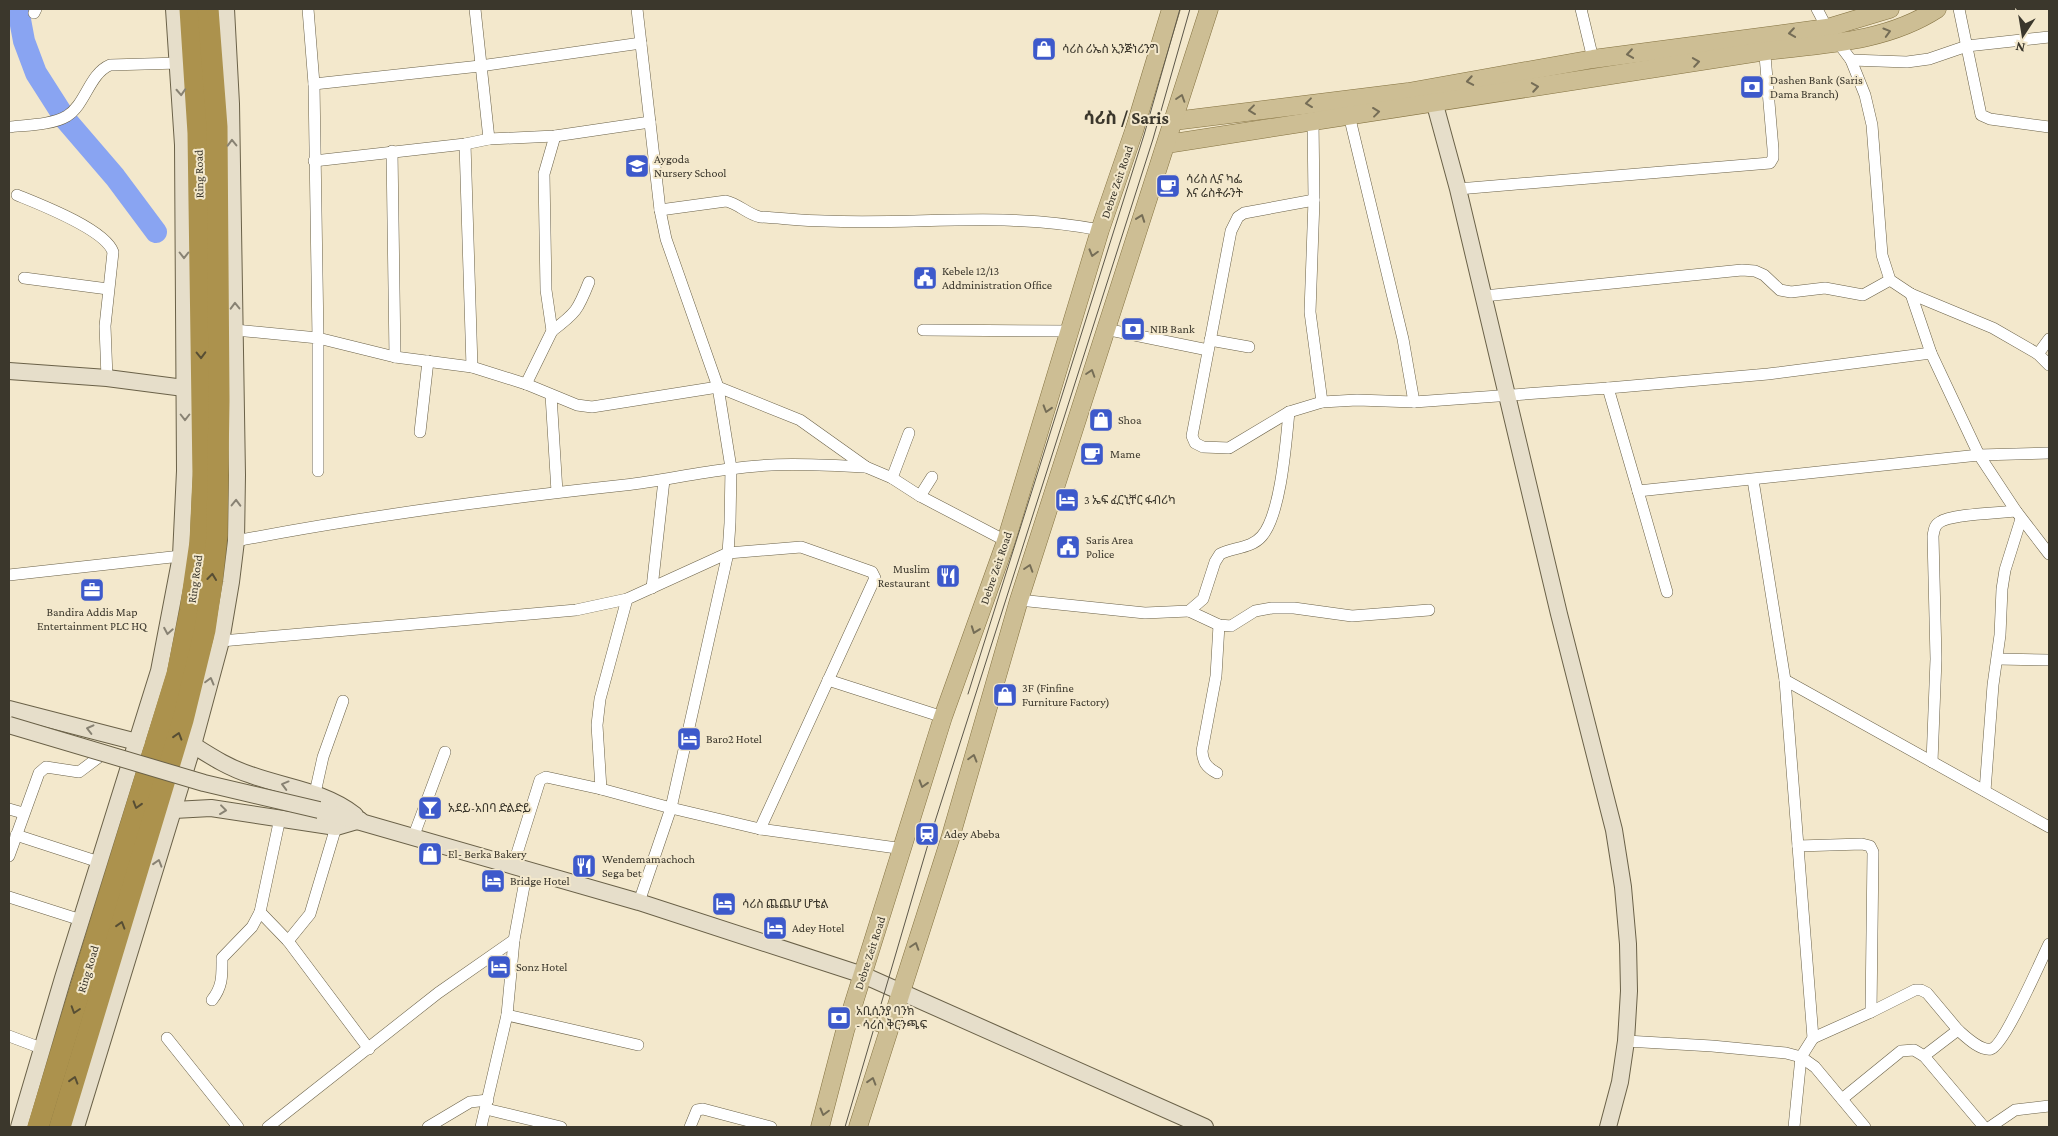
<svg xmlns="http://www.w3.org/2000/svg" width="2058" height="1136" font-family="'Crimson Pro','Noto Sans Ethiopic',serif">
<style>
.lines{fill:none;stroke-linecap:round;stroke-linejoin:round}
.river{stroke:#89a4f2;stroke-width:22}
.street-casing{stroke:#6a6148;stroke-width:12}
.secondary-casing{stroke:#6a6148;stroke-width:18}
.primary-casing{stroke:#847241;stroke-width:19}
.highway-casing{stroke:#847241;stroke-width:22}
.street{stroke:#fff;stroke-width:11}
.secondary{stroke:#e6deca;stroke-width:16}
.primary{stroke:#cdbe94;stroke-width:18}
.highway{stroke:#ac924d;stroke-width:21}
.tram{stroke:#5c5749;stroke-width:1}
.secondary-bridge-casing{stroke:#6a6148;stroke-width:18;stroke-linecap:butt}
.secondary-bridge{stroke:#e6deca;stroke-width:16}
.oneway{stroke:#756d56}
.oneway2{stroke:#888273}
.oneway3{stroke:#574e34}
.labels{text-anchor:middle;stroke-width:4;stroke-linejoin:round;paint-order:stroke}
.poi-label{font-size:12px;fill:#3b372c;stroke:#f3e8cc;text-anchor:start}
.street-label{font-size:12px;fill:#3b372c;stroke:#f3e8cc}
.district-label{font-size:18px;font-weight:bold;fill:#3b372c;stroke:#f3e8cc}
</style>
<rect width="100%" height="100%" fill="#f3e8cc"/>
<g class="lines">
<polyline class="river" points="18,9 24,41 36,73 66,120 115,177 156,232"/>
<defs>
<g id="street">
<polyline points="308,9 314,84 318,338 395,357 472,367 526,384 577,405 592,407 718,387 800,420 866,467 892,478 920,496 1006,541"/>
<polyline points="475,9 489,139"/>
<polyline points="637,9 660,210 666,239 718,387 731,468 730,523 728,553 671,808 639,902"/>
<polyline points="1581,9 1593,59"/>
<polyline points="1817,9 1827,28 1851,60 1865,95 1872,125 1882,255 1890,280 1911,294 1993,328 2038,354 2049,365"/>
<polyline points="1959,9 1981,115 1990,119 2049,127"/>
<polyline points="34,13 36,9"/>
<polyline points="1851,60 1907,62 1929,59 1967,46 2049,37"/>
<polyline points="314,84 480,66 641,43"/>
<polyline points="1349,115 1403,339 1414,402"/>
<polyline points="1313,120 1314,200 1310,312 1322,402"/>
<path d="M9 127C26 125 52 125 67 116 86 104 89 74 110 65L179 63"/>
<path d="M555 136 544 174 546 290 552 331C576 313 578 310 589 282"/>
<polyline points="465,144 472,367"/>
<polyline points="392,151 395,357"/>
<polyline points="314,161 465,144 489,139 555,136 650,122"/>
<polyline points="1458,189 1770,163 1773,158 1773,149 1764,44"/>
<path d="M17 195C39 204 105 229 113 252L105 326 107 378"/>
<polyline points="1314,200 1244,213 1238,217 1231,231 1192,436 1195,443 1203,447 1229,448 1289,412 1322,402 1357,400 1414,402 1608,388 1638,491 1979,455 2016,511 2049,554"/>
<path d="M660 210 726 201C739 204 747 214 760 217 781 218 803 221 825 221 919 225 1005 211 1100 230"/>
<polyline points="24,278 108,289"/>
<polyline points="1911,294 1931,353"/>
<polyline points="1484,296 1742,270 1755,271 1764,275 1780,290 1791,292 1825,288 1863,295 1890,280"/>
<polyline points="1105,329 1208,350"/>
<polyline points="235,330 318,338 318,471"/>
<polyline points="923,330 1070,331"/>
<polyline points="1210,340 1249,347"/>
<polyline points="2038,354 2049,339"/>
<polyline points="526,384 552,331"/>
<polyline points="1608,388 1768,374 1931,353 1979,455 2049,453"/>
<polyline points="551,395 557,492"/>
<polyline points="420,432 428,361"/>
<polyline points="892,478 909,433"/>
<polyline points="1753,480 1785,680"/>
<polyline points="1638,491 1667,592"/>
<polyline points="920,496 932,477"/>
<path d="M236 541C364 516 495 499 625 485 660 481 695 473 730 469 774 462 821 465 866 467"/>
<polyline points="9,575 181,556"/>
<polyline points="652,588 664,480"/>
<polyline points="627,599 600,699 597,725 601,789 671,808 760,829 904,849"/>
<path d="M1019 600 1145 613 1189 611 1203 599 1215 562 1220 554C1233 547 1251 549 1262 536 1281 514 1286 442 1289 412"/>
<polyline points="1189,611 1219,625 1231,626 1255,611 1272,608 1294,608 1352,616 1429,610"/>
<polyline points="221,641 576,610 627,599 728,553 801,547 872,572 875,578 760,829"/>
<polyline points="1998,659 2049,660"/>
<polyline points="828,680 943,717"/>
<path d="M1932 762 1936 659 1933 536C1934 531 1934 525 1940 522 1951 514 1999 513 2016 511"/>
<path d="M1217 773C1206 767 1203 762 1202 751L1216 676 1219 625"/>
<polyline points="1985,791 1993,685 2000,635 2002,589 2005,570 2021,519"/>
<polyline points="315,793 323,757 343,701"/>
<polyline points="9,809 23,813"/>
<polyline points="280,818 260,912 288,941 369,1049"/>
<polyline points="16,835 99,862"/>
<polyline points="414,835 445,752"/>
<polyline points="1798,846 1862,844 1870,846 1873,852 1871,1012 1813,1038"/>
<polyline points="9,856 39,773 46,767 79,772 103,754"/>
<polyline points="513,866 540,780 546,777 601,789"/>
<polyline points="9,897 81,920"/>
<polyline points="288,941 310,914 336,827"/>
<path d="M212 1000C223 986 222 975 222 958L252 927 260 912"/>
<polyline points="1871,1012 1915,990 1921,990 1927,993 1958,1030"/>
<polyline points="507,1015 638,1045"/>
<polyline points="9,1036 41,1048"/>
<polyline points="167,1038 238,1127"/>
<polyline points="1626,1041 1712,1046 1786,1053 1801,1057 1815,1067 1865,1127"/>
<path d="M1924 1056 1958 1030C1966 1037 1980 1051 1991 1049 2004 1046 2041 960 2049 944"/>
<polyline points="1842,1099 1901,1051 1914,1050 1924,1056 1984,1127"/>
<polyline points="486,1109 561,1127"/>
<polyline points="268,1127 438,993 514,940 527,870"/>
<polyline points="428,1127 470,1102 488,1100"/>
<polyline points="481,1127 507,1015 514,940"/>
<polyline points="690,1127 697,1110 703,1109 771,1127"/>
<polyline points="1794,1127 1801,1057 1813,1038 1785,680 2049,827"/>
<polyline points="1990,1127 2015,1110 2049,1106"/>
</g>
<g id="secondary">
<polyline points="1431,90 1458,189 1559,614 1614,830 1623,887 1628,944 1629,991 1626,1041 1620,1082 1608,1127"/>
<polyline points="9,371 107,378 184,388"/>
<polyline points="9,709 137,742"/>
<path d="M193 745C212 757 229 768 251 775 287 788 324 791 355 815"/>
<polyline points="174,810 211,808 336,827 360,820"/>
<polyline points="319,810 639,902 863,975 1205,1127"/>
<polyline points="19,1127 63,978 159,671 181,556 185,471 183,145 174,9"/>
<polyline points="76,1127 193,745 221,641 231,582 236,541 237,475 231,104 226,9"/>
</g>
<g id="primary">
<polyline points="1174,121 1408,92 1593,59 1827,28 1890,9"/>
<path d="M1167 144 1766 51C1825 44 1886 42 1937 9"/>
<polyline points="851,1012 889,1026"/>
<polyline points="820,1127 845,1031 943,717 1006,541 1100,230 1134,131 1171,9"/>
<polyline points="858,1127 950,839 1019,600 1209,9"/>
</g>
<g id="highway">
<polyline points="38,1127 177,674 190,611 200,542 203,476 198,133 190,9"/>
<polyline points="60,1127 183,720 205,630 212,582 217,535 219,400 217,127 208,9"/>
</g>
</defs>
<use href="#street" class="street-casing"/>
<use href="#secondary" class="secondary-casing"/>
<use href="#primary" class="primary-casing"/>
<use href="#highway" class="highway-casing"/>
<use href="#street" class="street"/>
<use href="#secondary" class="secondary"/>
<use href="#primary" class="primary"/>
<use href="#highway" class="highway"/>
<g class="tram">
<polyline points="968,694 1144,135 1180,9"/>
<polyline points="845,1127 931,834 1153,139 1190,9"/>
</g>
<defs>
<polyline id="secondary-bridge" points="9,725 204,783 319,810"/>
</defs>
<use href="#secondary-bridge" class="secondary-bridge-casing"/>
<use href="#secondary-bridge" class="secondary-bridge"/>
</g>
<defs><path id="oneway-chevron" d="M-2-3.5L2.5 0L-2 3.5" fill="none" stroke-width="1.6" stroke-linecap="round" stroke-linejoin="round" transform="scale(1.25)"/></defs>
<g class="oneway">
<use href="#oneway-chevron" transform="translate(1887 32) rotate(-16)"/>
<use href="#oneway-chevron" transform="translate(1792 33) rotate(172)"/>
<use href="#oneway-chevron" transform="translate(1630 54) rotate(172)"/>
<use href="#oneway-chevron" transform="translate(1696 62) rotate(-9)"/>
<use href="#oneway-chevron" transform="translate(1470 81) rotate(170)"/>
<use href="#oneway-chevron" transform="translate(1535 87) rotate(-9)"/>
<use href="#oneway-chevron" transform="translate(1181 98) rotate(-72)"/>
<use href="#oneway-chevron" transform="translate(1309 103) rotate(173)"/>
<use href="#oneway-chevron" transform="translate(1252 110) rotate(173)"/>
<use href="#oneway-chevron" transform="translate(1376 112) rotate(-7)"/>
<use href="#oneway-chevron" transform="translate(1141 218) rotate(-70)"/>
<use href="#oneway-chevron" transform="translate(1093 253) rotate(106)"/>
<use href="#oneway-chevron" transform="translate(1091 373) rotate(-72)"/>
<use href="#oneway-chevron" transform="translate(1047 409) rotate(107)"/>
<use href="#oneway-chevron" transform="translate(1029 568) rotate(-72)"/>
<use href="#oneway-chevron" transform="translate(975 630) rotate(110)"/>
<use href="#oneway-chevron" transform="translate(973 758) rotate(-74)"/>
<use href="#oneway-chevron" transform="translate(923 784) rotate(107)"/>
<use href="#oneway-chevron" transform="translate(915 946) rotate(-72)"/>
<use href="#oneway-chevron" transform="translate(872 1081) rotate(-73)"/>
<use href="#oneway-chevron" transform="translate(824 1112) rotate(105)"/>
</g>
<g class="oneway2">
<use href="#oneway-chevron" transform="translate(181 92) rotate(87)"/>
<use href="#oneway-chevron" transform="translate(232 143) rotate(-91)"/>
<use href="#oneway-chevron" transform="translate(184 255) rotate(90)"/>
<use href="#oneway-chevron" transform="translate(235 306) rotate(-91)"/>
<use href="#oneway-chevron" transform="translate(185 417) rotate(90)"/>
<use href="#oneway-chevron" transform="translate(236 503) rotate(-89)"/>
<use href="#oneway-chevron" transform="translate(168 631) rotate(100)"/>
<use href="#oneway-chevron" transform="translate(210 681) rotate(-75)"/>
<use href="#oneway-chevron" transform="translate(90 729) rotate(-166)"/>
<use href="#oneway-chevron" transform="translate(285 785) rotate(-165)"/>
<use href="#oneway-chevron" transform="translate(223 810) rotate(7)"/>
<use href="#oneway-chevron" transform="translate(158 863) rotate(-73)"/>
</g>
<g class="oneway3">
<use href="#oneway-chevron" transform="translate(201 355) rotate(89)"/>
<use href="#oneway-chevron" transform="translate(212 577) rotate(-84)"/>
<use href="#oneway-chevron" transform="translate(178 736) rotate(-73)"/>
<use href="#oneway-chevron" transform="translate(137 805) rotate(107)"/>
<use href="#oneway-chevron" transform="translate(121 925) rotate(-73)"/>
<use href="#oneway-chevron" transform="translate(75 1010) rotate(108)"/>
<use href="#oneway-chevron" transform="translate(74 1080) rotate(-73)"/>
</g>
<defs>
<symbol id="shop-square" viewBox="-11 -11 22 22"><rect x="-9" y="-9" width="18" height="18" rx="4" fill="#3d59cb" stroke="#f3e8cc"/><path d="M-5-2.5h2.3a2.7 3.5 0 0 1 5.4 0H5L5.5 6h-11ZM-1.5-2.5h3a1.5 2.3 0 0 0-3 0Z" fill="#fff"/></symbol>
<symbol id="bank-square" viewBox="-11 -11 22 22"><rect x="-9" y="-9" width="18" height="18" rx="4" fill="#3d59cb" stroke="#f3e8cc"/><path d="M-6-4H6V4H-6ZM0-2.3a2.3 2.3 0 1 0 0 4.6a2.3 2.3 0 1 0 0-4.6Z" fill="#fff"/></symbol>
<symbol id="university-square" viewBox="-11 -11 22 22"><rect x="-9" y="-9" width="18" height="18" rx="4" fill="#3d59cb" stroke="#f3e8cc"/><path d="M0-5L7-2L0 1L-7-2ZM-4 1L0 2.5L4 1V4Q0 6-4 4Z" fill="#fff"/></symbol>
<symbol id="cafe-square" viewBox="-11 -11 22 22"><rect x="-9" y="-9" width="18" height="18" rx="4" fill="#3d59cb" stroke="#f3e8cc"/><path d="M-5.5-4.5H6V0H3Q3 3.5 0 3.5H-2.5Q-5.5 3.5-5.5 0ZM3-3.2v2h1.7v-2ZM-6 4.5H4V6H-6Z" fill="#fff"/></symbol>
<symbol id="civic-square" viewBox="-11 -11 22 22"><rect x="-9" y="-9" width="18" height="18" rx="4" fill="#3d59cb" stroke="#f3e8cc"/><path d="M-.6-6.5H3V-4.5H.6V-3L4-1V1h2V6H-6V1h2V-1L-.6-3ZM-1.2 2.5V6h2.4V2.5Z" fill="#fff"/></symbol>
<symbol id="hotel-square" viewBox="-11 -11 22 22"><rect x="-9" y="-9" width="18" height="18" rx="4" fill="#3d59cb" stroke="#f3e8cc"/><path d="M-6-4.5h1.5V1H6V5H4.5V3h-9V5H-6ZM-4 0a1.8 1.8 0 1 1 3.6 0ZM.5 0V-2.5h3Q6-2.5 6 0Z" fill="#fff"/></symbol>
<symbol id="restaurant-square" viewBox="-11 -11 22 22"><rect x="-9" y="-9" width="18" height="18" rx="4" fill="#3d59cb" stroke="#f3e8cc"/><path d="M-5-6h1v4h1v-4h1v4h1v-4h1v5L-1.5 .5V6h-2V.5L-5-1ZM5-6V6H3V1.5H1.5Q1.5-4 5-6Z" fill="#fff"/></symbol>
<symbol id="office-square" viewBox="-11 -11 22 22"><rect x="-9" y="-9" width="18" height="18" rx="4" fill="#3d59cb" stroke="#f3e8cc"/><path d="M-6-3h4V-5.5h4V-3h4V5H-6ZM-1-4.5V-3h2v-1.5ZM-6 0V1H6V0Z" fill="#fff"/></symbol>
<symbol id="bar-square" viewBox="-11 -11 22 22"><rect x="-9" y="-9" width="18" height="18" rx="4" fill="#3d59cb" stroke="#f3e8cc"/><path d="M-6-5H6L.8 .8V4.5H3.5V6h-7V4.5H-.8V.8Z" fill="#fff"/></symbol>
<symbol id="station-square" viewBox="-11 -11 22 22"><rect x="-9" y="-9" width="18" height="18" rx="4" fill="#3d59cb" stroke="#f3e8cc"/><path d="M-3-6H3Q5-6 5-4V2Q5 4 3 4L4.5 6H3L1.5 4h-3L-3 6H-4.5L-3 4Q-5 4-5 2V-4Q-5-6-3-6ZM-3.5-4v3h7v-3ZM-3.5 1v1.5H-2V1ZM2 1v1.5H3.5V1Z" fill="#fff"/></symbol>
</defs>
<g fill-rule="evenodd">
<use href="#shop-square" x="1030" y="35" width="28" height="28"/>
<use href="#bank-square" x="1738" y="73" width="28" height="28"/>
<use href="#university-square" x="623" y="152" width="28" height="28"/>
<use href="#cafe-square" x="1154" y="172" width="28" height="28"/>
<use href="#civic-square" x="911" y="264" width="28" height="28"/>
<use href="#bank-square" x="1119" y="315" width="28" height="28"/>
<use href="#shop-square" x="1087" y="406" width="28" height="28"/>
<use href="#cafe-square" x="1078" y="440" width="28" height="28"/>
<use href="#hotel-square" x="1053" y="486" width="28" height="28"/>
<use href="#civic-square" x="1054" y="533" width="28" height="28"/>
<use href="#restaurant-square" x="934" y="562" width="28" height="28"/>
<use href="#office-square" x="78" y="576" width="28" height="28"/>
<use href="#shop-square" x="991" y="681" width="28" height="28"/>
<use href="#hotel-square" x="675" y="725" width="28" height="28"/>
<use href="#bar-square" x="416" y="794" width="28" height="28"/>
<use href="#station-square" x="913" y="820" width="28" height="28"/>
<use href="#shop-square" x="416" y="840" width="28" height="28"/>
<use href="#restaurant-square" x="570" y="852" width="28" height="28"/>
<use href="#hotel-square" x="479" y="867" width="28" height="28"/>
<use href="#hotel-square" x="710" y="890" width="28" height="28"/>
<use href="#hotel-square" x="761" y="914" width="28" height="28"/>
<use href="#hotel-square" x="485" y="953" width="28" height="28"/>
<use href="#bank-square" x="825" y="1004" width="28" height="28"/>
</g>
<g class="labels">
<g class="poi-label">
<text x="1062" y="53">ሳሪስ ሪኤስ ኢንጅነሪንግ</text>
<text x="1770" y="84">Dashen Bank (Saris<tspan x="1770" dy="14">Dama Branch)</tspan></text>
<text x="654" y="163">Aygoda<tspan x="654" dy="14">Nursery School</tspan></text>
<text x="1186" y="183">ሳሪስ ሊና ካፌ<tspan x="1186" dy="14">እና ሬስቶራንት</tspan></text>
<text x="942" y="275">Kebele 12/13<tspan x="942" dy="14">Addministration Office</tspan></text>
<text x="1150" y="333">NIB Bank</text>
<text x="1118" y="424">Shoa</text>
<text x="1110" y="458">Mame</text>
<text x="1084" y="504">3 ኤፍ ፈርኒቸር ፋብሪካ</text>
<text x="1086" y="544">Saris Area<tspan x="1086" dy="14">Police</tspan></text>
<text x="930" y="573" text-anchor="end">Muslim<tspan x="930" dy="14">Restaurant</tspan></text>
<text x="92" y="616" text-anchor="middle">Bandira Addis Map<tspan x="92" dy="14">Entertainment PLC HQ</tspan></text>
<text x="1022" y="692">3F (Finfine<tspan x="1022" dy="14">Furniture Factory)</tspan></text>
<text x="706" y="743">Baro2 Hotel</text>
<text x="448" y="812">አደይ-አበባ ድልድይ</text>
<text x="944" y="838">Adey Abeba</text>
<text x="448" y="858">El- Berka Bakery</text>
<text x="602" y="863">Wendemamachoch<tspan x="602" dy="14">Sega bet</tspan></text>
<text x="510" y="885">Bridge Hotel</text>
<text x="742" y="908">ሳሪስ ጨጨሆ ሆቴል</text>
<text x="792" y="932">Adey Hotel</text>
<text x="516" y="971">Sonz Hotel</text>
<text x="856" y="1015">አቢሲንያ ባንክ<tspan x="856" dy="14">- ሳሪስ ቅርንጫፍ</tspan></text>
</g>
<g class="street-label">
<text transform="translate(199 174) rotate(-91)" y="4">Ring Road</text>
<text transform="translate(1117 182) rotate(-71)" y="4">Debre Zeit Road</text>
<text transform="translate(996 568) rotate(-71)" y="4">Debre Zeit Road</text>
<text transform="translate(195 579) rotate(-82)" y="4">Ring Road</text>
<text transform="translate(870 953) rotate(-72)" y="4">Debre Zeit Road</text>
<text transform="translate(88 969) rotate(-73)" y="4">Ring Road</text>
</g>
<g class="district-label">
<text x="1126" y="124">ሳሪስ / Saris</text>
</g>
</g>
<rect width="2058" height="1136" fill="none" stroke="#3b372c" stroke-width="20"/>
<g transform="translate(2023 35) rotate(192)" stroke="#f3e8cc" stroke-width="4" paint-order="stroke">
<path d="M0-4L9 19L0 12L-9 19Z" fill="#3b372c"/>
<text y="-8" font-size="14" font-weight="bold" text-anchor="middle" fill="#3b372c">N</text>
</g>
</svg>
